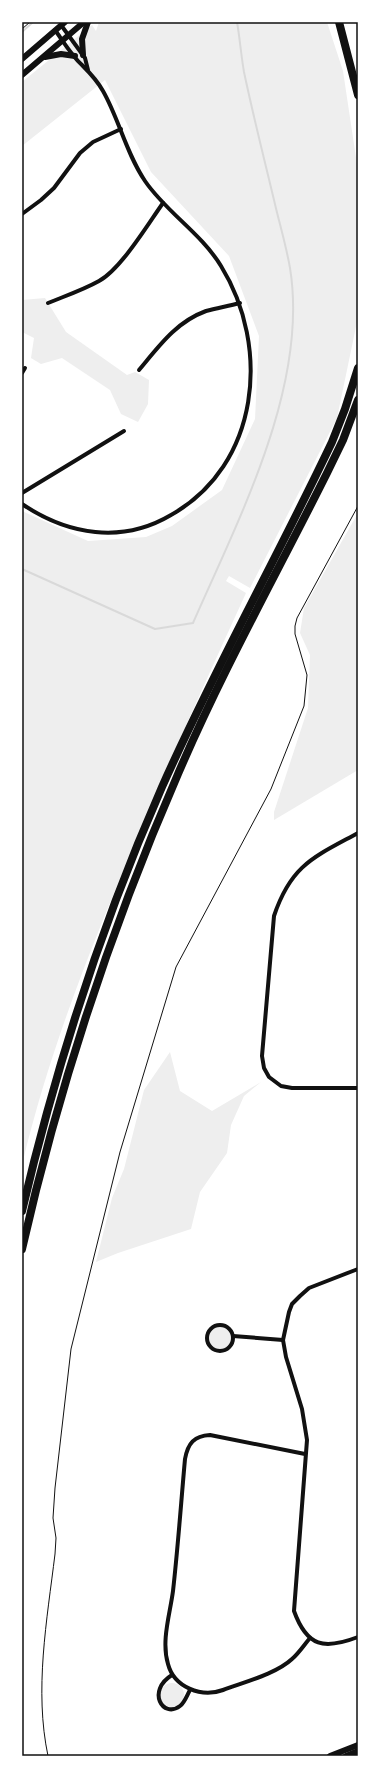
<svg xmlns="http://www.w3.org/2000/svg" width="380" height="1778" font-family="Overpass,sans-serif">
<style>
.green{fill:#eee}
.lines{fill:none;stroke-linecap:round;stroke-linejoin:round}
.stream{stroke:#d9d9d9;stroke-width:2}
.path{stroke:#111;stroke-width:1}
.minor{stroke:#111;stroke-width:4}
.secondary{stroke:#111;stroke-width:6}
.motorway{stroke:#111;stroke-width:8}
.neatline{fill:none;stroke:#111;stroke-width:1.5}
</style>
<rect width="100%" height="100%" fill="#fff"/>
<g class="green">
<path d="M99 22H327L343 71 358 171V317L337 418 250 588 229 576 226 581 246 593C211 669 177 745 144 822 96 934 50 1046 22 1165V511L88 541 146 537 172 526 222 490 255 419 259 336 229 256 151 172 105 80 22 146V82L92 25 96 31Z"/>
<polygon points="45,298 66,332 127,375 135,372 149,380 148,404 138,422 121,414 110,390 62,358 41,364 31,358 34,338 22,332 22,300"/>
<polygon points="358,513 358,770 274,820 274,812 308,708 310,655 300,633 304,608"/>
<polygon points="170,1052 180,1091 212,1111 261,1082 244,1096 231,1125 227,1153 200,1192 191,1229 118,1253 96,1262 112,1198 124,1169 144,1090"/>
<circle cx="220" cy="1338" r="11"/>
<circle cx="172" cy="1695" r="12"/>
</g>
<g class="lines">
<g class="stream">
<polyline points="22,32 33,22"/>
<path d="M22 569 155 629 193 623C239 518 309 385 290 268 286 245 279 222 274 200 264 158 253 115 244 72 241 55 240 39 237 22"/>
</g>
<g class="path">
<polyline points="22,29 30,22"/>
<path d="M48 1756C34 1690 47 1620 55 1554L56 1538 53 1518 55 1488 71 1349 120 1152 176 967 271 789 304 706 307 675 295 634V626L297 618 358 506"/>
</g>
<g class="minor">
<polyline points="61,25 85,58 88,70"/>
<polyline points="22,214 41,200 54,188 80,153 93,142 121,129"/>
<path d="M48 303C65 296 83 290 99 281 121 269 148 224 163 203"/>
<path d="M139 370C159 346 176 322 206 311 217 308 229 306 240 303"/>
<polyline points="22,373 25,368"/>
<polyline points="22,493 124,431"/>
<path d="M22 504C68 535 122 544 171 515 260 465 271 347 221 266 201 233 166 212 145 181 126 153 119 119 103 91 97 80 90 73 82 65 72 56 63 41 55 30"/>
<path d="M358 833C314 857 291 865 274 916L262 1056 264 1068 269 1077 281 1086 292 1088H358"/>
<path d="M358 1269 309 1288 300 1296 292 1304 289 1312 283 1340 286 1357 302 1409 307 1440 294 1611C307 1647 324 1650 358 1637"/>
<circle cx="220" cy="1338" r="13"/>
<polyline points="233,1336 283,1340"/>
<path d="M305 1454 210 1435C194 1436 188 1443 185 1459 181 1503 178 1547 173 1591 170 1614 161 1641 168 1664 174 1687 201 1698 223 1690 244 1682 276 1674 292 1659 299 1653 304 1645 310 1638"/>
<path d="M172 1675C146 1691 163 1719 180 1706 185 1702 187 1695 190 1690"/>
</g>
<g class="secondary">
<polyline points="83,55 82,39 88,22"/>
<polyline points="45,57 61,54 75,56"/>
<polyline points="22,59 65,22"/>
<polyline points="22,75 84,22"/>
<polyline points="330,1756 358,1745"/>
<polyline points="346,1756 358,1751"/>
</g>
<g class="motorway">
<polyline points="339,22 358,95"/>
<path d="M22 1211C56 1066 102 923 162 787 214 670 277 558 332 442L345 409 358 368"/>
<path d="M22 1249C59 1086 111 928 178 774 222 671 277 573 327 473L343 440 358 400"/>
</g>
</g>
<rect width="380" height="1778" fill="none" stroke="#ffffff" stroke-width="46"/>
<rect x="23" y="23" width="334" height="1732" class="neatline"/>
</svg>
